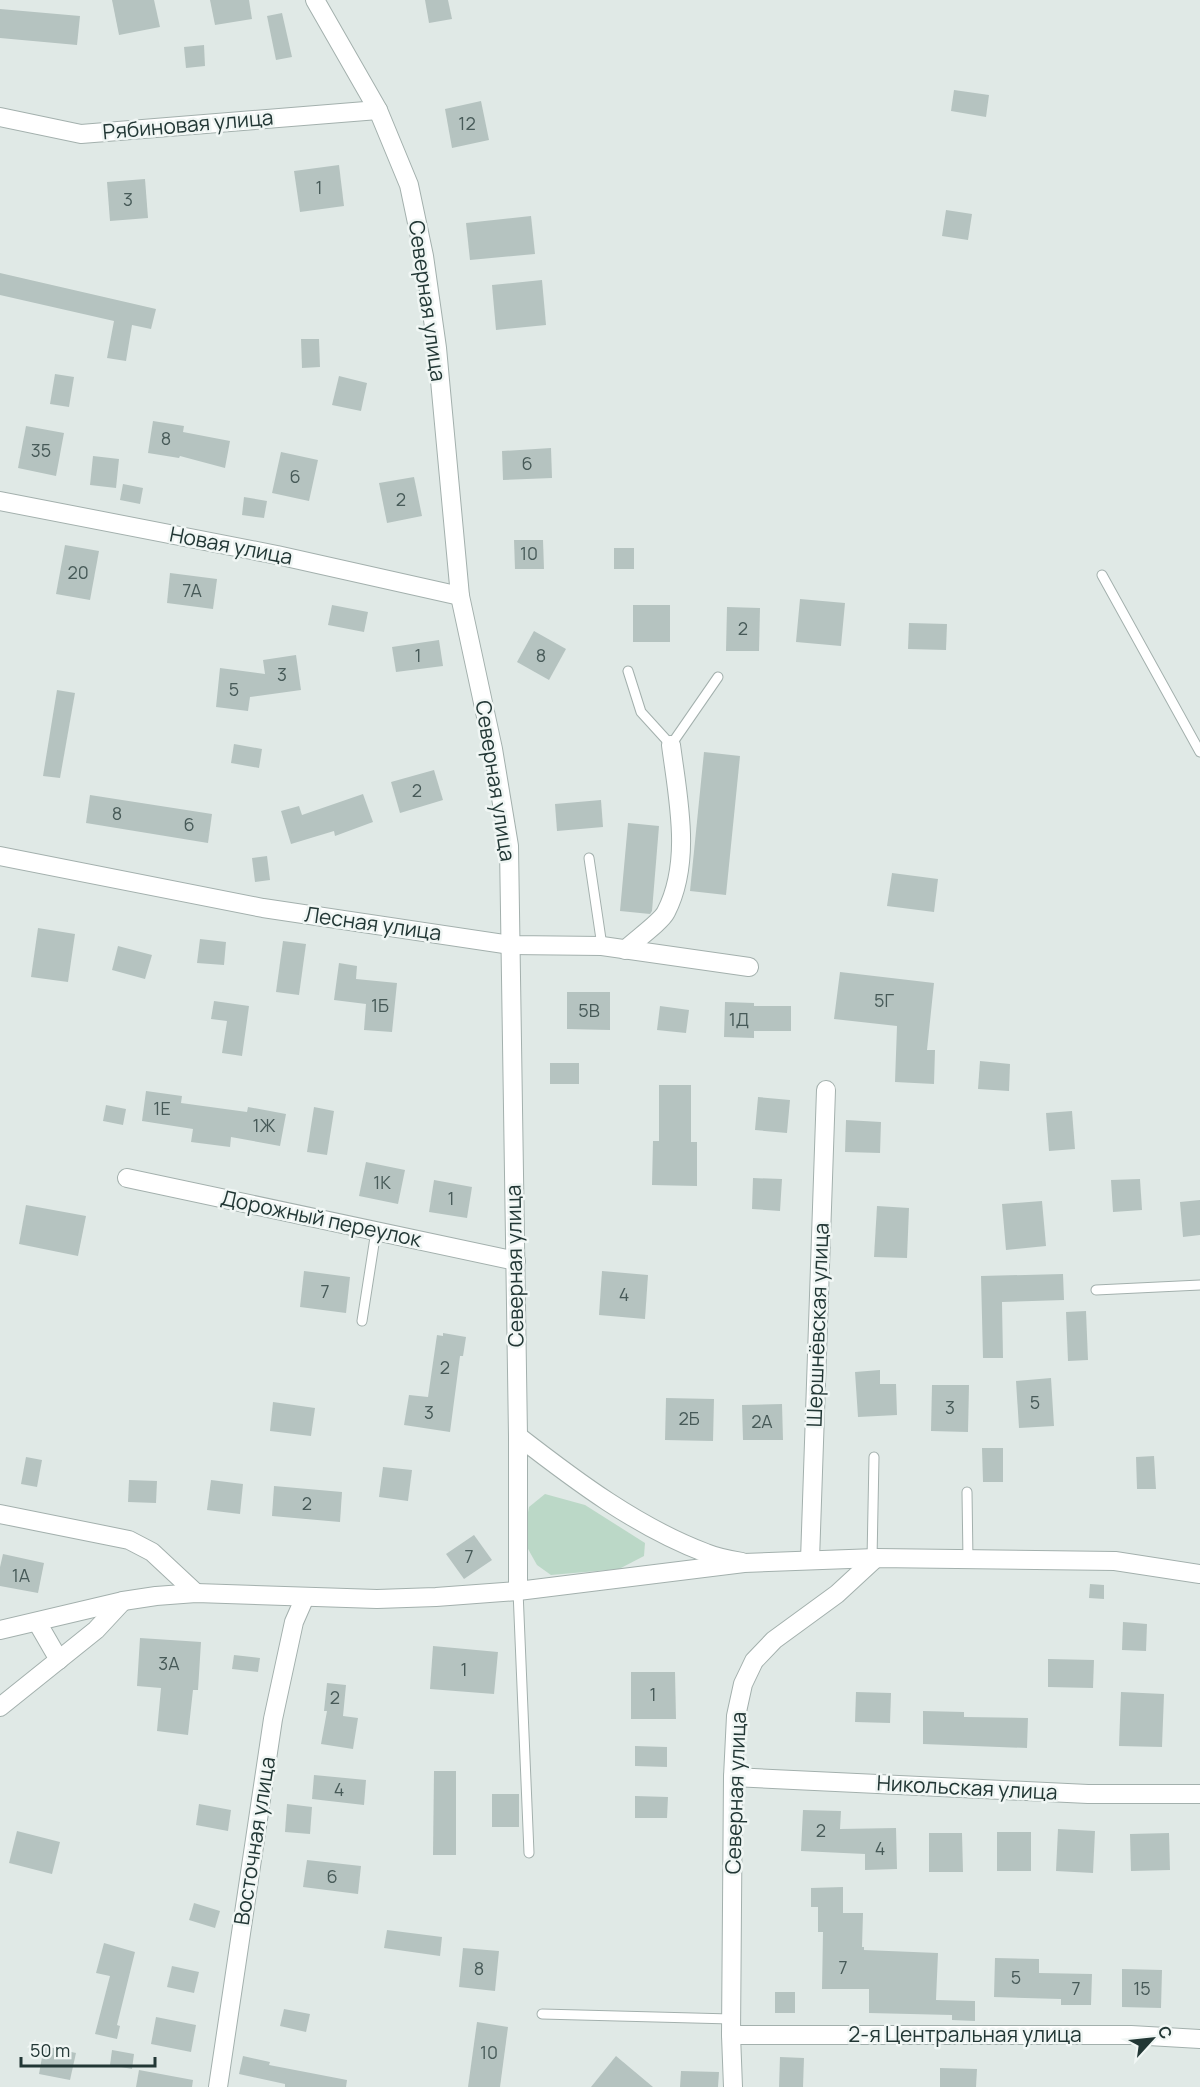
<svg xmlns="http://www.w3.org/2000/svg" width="1200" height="2087" font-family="Manrope,sans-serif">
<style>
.green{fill:#bbd8c7}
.building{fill:#b5c3c0}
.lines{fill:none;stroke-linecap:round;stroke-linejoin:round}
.service-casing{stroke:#a3b0ad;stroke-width:11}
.minor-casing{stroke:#a3b0ad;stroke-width:20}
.tertiary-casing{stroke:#a3b0ad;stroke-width:20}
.service{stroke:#fff;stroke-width:9}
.minor{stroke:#fff;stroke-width:18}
.tertiary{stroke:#fff;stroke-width:18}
.labels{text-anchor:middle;stroke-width:5;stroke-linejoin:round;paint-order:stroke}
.number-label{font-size:18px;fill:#475a58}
.street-label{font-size:21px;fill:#223735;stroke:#f0f6f4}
</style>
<rect width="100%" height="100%" fill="#e0e9e6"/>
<polygon class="green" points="545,1494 585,1505 645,1543 644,1556 619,1569 551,1575 537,1565 523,1540 529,1507"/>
<g class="building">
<polygon points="112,0 154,0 160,27 119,35"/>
<polygon points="210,0 249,0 252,19 215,25"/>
<polygon points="425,0 448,0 452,19 429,23"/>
<polygon points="0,9 80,16 77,45 0,38"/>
<polygon points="282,13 292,57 276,60 267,16"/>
<polygon points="204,45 205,66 186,68 184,47"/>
<polygon points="954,90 989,95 986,117 951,111"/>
<polygon points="481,101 489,140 452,148 445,109"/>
<polygon points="339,165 344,206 300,212 294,171"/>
<polygon points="145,179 148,218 110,221 107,182"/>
<polygon points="946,210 972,214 968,240 942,236"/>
<polygon points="531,216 535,254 470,260 466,223"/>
<polygon points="0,273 156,309 151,329 132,325 126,361 107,358 114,321 0,295"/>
<polygon points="542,280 546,325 496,330 492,285"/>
<polygon points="301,339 319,339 320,367 302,368"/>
<polygon points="55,374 74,377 69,407 50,404"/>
<polygon points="339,376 367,383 361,411 332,405"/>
<polygon points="153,421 184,426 183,432 230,441 225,468 180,456 179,458 148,453"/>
<polygon points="26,426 64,433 56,476 18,468"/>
<polygon points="551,448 552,478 503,480 502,451"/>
<polygon points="281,452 318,460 309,501 272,493"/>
<polygon points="93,456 119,459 116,488 90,485"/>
<polygon points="414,477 422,516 387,523 379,483"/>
<polygon points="123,484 143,488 140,504 120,500"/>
<polygon points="244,497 267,501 264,518 242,515"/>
<polygon points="514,540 543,540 544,569 515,569"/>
<polygon points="65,545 99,551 90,600 56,594"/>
<rect x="614" y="548" width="20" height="21"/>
<polygon points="170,573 217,579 213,609 167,603"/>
<polygon points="800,599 845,603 841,646 796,642"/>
<polygon points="332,605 368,612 364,632 328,625"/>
<rect x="633" y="605" width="37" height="37"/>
<polygon points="727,607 760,608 759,651 726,651"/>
<polygon points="909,623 947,624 946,650 908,649"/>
<polygon points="534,631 566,649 549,680 517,662"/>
<polygon points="439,640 443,666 396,672 392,647"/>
<polygon points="296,655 301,690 250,697 248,711 216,707 220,668 265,674 263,660"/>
<polygon points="57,690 75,693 60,778 43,776"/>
<polygon points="234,744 262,749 259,768 231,763"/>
<polygon points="704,752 740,756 726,895 690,891"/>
<polygon points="434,770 443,800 400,813 391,782"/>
<polygon points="363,794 373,822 335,836 334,831 291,844 281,811 299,806 302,815"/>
<polygon points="90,795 212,814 208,843 86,823"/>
<polygon points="601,800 603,827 557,831 555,804"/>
<polygon points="628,823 659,826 652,911 650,914 620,911"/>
<polygon points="267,856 270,880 255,882 252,858"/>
<polygon points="892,873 938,879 934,912 887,906"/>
<polygon points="38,928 75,934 68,982 31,977"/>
<polygon points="200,939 226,942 224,965 197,963"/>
<polygon points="283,941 306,944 299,995 276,992"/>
<polygon points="118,946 152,955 145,979 112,970"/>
<polygon points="339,963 357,966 356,979 397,983 392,1032 364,1030 366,1004 334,1000"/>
<polygon points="840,972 934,983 927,1050 935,1050 934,1084 895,1082 897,1026 834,1019"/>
<polygon points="567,992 610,992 610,1030 567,1029"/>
<polygon points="214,1001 249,1006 242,1056 222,1053 227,1021 211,1019"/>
<polygon points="725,1002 754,1003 754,1006 791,1006 791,1031 754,1031 754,1038 724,1037"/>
<polygon points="660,1006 689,1010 686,1033 657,1030"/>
<polygon points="980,1061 1010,1064 1009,1091 978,1089"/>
<rect x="550" y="1063" width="29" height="21"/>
<polygon points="659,1085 691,1085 691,1142 697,1142 697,1186 652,1185 653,1141 659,1141"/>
<polygon points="146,1091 182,1096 181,1103 247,1112 248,1107 286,1114 280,1146 231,1137 230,1147 191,1142 193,1129 142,1121"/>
<polygon points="758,1097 790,1100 787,1133 755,1130"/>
<polygon points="106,1105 126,1109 123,1125 103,1121"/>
<polygon points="314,1107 334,1111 327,1155 307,1152"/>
<polygon points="1072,1111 1075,1149 1049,1151 1046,1113"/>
<polygon points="846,1120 881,1122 880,1153 845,1152"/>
<polygon points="366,1162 405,1170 398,1204 359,1196"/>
<polygon points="753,1178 782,1179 780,1211 752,1209"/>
<polygon points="1140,1179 1142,1210 1113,1212 1111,1180"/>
<polygon points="434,1180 472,1187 467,1218 429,1212"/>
<polygon points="1200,1200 1200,1235 1183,1237 1180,1202"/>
<polygon points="1042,1201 1046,1246 1006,1250 1002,1204"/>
<polygon points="26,1205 86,1216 78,1256 19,1244"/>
<polygon points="877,1206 909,1208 907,1258 874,1257"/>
<polygon points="304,1271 350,1277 346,1313 300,1307"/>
<polygon points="602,1271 648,1275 645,1319 599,1315"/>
<polygon points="1063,1274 1064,1300 1002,1302 1003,1358 983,1358 981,1276"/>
<polygon points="1086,1311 1088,1360 1068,1361 1066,1312"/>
<polygon points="443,1333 466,1337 463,1356 460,1356 450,1432 404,1425 409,1395 428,1397 437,1335 443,1336"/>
<polygon points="880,1370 880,1384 896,1384 897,1415 858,1417 855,1372"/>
<polygon points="1051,1378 1054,1426 1019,1428 1016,1381"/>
<polygon points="932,1385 969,1385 968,1432 931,1431"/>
<polygon points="666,1398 714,1399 713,1441 665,1440"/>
<polygon points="273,1402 315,1408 311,1436 270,1431"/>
<polygon points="782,1404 783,1440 743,1440 742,1405"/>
<polygon points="982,1448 1003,1448 1003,1482 983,1482"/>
<polygon points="1154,1456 1156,1489 1137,1489 1136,1457"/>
<polygon points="26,1457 42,1460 37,1487 21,1484"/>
<polygon points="383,1467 412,1470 408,1501 379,1497"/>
<polygon points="129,1480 157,1481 156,1503 128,1502"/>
<polygon points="211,1480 243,1484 240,1514 207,1510"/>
<polygon points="274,1486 342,1492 340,1522 272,1516"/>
<polygon points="474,1535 492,1560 464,1579 446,1554"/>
<polygon points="3,1554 44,1563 38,1593 0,1586 0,1567"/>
<polygon points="1090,1584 1104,1585 1104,1599 1089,1598"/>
<polygon points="1123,1622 1147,1624 1146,1651 1122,1650"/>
<polygon points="140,1638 201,1642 198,1690 193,1690 188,1735 157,1731 161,1688 137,1686"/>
<polygon points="433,1646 498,1652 494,1694 430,1689"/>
<polygon points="234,1655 260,1658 258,1672 232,1669"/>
<polygon points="1048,1659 1094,1660 1093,1688 1048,1687"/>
<polygon points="631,1672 675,1672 676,1719 631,1719"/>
<polygon points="327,1683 346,1685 343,1716 358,1718 353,1749 321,1744 327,1711 324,1711"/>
<polygon points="856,1692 891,1693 890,1723 855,1722"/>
<polygon points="1121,1692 1164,1694 1162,1747 1119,1746"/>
<polygon points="923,1711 964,1712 964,1717 1028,1718 1027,1748 923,1744"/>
<polygon points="635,1746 667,1747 667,1767 635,1766"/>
<polygon points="434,1771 456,1771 456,1855 433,1855"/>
<polygon points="314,1775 366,1780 364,1805 312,1799"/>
<rect x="492" y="1794" width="27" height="33"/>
<polygon points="635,1796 668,1797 667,1818 635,1818"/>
<polygon points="199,1804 231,1810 228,1831 196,1825"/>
<polygon points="287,1804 312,1807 310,1834 285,1832"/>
<polygon points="803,1810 841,1811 840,1829 896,1828 897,1869 865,1870 865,1854 801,1851"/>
<polygon points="1058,1829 1095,1831 1093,1873 1056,1871"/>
<polygon points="17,1831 60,1842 52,1874 9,1863"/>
<rect x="997" y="1832" width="34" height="39"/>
<polygon points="929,1833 962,1833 963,1872 929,1872"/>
<polygon points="1169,1833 1170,1870 1131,1871 1130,1834"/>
<polygon points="307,1860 361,1866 358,1894 303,1887"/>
<polygon points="843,1887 843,1913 863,1913 862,1947 864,1947 864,1950 938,1953 936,2000 975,2001 975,2021 952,2020 952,2015 869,2013 869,1989 822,1989 823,1932 818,1932 818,1907 811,1907 811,1888"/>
<polygon points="194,1903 220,1911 215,1928 189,1920"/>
<polygon points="387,1930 442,1937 440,1956 384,1948"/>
<polygon points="104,1943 135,1952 117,2025 120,2026 117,2039 95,2034 110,1976 96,1973"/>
<polygon points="463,1948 499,1951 495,1991 459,1987"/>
<polygon points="995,1958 1039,1959 1039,1973 1092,1974 1091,2005 1061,2005 1061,1999 994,1997"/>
<polygon points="172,1966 199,1972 194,1993 167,1987"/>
<polygon points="1122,1969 1162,1970 1161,2008 1122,2007"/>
<rect x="775" y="1992" width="20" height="21"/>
<polygon points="284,2009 310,2014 306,2032 280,2026"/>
<polygon points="156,2017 196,2025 191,2052 151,2044"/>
<polygon points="477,2022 508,2027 500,2087 468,2087"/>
<polygon points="44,2046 76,2053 70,2080 39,2074"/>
<polygon points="112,2050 134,2054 132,2069 110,2065"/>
<polygon points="243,2056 270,2062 269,2065 347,2080 346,2087 285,2087 285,2084 239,2074"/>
<polygon points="616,2056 653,2087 591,2087"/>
<polygon points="780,2057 804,2058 803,2087 779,2087"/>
<polygon points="940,2068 977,2069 976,2087 940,2087"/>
<polygon points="139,2070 193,2080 192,2087 136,2087"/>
<polygon points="681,2071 719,2072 718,2087 680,2087"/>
</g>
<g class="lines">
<defs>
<g id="service">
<polyline points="1102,575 1200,752"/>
<polyline points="628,671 641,712 671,745 718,677"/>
<polyline points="589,858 602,946"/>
<polyline points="1096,1290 1200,1285"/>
<polyline points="362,1321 376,1231"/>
<polyline points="967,1492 968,1560"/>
<polyline points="872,1559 874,1457"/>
<polyline points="518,1591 529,1853"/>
<polyline points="542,2014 731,2019"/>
</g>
<g id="minor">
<polyline points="315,0 378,110 409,185 424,256 437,348 460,596 493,749 509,846 518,1436 518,1591"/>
<polyline points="0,117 81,134 378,110"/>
<polyline points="0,501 277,555 460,596"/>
<polyline points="0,856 263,908 511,945 602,946 749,967"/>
<path d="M625 950C634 941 661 922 666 912 692 861 678 799 671 745"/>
<polyline points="127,1178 516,1261"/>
<path d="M518 1436C576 1481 637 1527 706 1553 718 1558 730 1560 742 1562"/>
<polyline points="0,1514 129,1540 152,1552 196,1593"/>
<polyline points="810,1560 826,1090"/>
<polyline points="37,1622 59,1660"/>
<polyline points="0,1707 96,1630 123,1601"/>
<polyline points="733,1777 1088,1794 1200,1794"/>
<polyline points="731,2035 1131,2035 1200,2039"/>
<polyline points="218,2087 273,1719 294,1622 305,1597"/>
<polyline points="733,2087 731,2035 733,1777 736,1716 743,1684 754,1661 774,1640 837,1594 876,1558"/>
</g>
<polyline id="tertiary" points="0,1630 123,1601 156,1596 196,1593 377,1599 436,1597 518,1591 744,1563 876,1558 1115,1561 1200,1574"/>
</defs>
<use href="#service" class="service-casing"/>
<use href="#minor" class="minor-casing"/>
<use href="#tertiary" class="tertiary-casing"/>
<use href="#service" class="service"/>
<use href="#minor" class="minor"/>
<use href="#tertiary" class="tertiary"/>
</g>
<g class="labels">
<g class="number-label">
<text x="467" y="130">12</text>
<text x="319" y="194">1</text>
<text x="128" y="206">3</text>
<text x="166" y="445">8</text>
<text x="41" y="457">35</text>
<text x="527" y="470">6</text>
<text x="295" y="483">6</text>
<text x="401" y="506">2</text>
<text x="529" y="560">10</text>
<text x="78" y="579">20</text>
<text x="192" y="597">7А</text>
<text x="743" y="635">2</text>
<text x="418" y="662">1</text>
<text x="541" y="662">8</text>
<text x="282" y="681">3</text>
<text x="234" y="696">5</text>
<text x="417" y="797">2</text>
<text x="117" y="820">8</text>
<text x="189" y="831">6</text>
<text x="884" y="1007">5Г</text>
<text x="380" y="1012">1Б</text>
<text x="589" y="1017">5В</text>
<text x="739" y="1026">1Д</text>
<text x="162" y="1115">1Е</text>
<text x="264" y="1132">1Ж</text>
<text x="382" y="1189">1К</text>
<text x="451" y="1205">1</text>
<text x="325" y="1298">7</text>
<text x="624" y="1301">4</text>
<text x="445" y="1374">2</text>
<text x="1035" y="1409">5</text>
<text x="950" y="1414">3</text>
<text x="429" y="1419">3</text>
<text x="689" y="1425">2Б</text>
<text x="762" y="1428">2А</text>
<text x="307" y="1510">2</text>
<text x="469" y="1563">7</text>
<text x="21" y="1582">1А</text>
<text x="169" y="1670">3А</text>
<text x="464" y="1676">1</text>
<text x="653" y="1701">1</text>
<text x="335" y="1704">2</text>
<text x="339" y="1796">4</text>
<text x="821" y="1837">2</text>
<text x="880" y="1855">4</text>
<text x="332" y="1883">6</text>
<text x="843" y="1974">7</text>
<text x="479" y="1975">8</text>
<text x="1016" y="1984">5</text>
<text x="1076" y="1995">7</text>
<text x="1142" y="1995">15</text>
<text x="489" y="2059">10</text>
</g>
<g class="street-label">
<text transform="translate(188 125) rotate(-5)" y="7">Рябиновая улица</text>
<text transform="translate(427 301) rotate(82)" y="7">Северная улица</text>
<text transform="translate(231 546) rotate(11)" y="7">Новая улица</text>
<text transform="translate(495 781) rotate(81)" y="7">Северная улица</text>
<text transform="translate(373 924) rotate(8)" y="7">Лесная улица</text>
<text transform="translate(321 1219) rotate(12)" y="7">Дорожный переулок</text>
<text transform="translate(515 1266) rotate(-91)" y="7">Северная улица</text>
<text transform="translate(818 1325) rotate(-88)" y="7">Шершнёвская улица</text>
<text transform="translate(967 1788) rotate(3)" y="7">Никольская улица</text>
<text transform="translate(736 1793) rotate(-88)" y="7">Северная улица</text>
<text transform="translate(255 1841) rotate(-81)" y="7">Восточная улица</text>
<text x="965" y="2042">2-я Центральная улица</text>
</g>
</g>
<g transform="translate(1152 2039) rotate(63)" stroke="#f0f6f4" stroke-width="4.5" paint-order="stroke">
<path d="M0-4.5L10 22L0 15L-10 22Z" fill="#223735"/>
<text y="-9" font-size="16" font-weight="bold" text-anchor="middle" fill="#223735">С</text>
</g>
<path d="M21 2057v9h134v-9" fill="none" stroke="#223735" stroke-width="3"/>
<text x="30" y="2057" font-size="18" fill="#223735" stroke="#f0f6f4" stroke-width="4.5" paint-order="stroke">50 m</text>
</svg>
